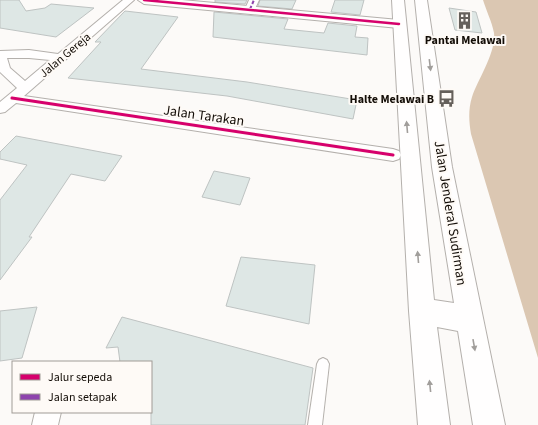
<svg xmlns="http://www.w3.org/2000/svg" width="538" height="425" font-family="'Source Sans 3',sans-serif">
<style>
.water{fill:#dbc7b2}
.building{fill:#dee7e5;stroke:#bec3c2}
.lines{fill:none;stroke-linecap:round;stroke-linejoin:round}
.lane-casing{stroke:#b4b0ac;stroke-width:2}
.street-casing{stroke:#b4b0ac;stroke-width:2}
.secondary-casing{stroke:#b4b0ac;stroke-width:2}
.highway-casing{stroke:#b4b0ac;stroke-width:2}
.lane{fill:#fffefe;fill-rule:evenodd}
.street{fill:#fffefe;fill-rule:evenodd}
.secondary{fill:#fffefe;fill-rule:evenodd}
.highway{fill:#fffefe;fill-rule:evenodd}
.quiet{stroke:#8e44ad;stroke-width:2;stroke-dasharray:3.5 2;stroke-linecap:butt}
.cycleway-far1-casing{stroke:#fefaf6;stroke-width:4}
.cycleway-casing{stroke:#fefaf6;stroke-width:5}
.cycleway-far1{stroke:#d6006c;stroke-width:2.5}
.cycleway{stroke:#d6006c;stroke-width:3}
.oneway{fill:#a19e9b}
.labels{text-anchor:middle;stroke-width:4;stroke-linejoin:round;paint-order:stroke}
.far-poi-label{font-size:12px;font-weight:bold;fill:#130d07;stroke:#fefaf6}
.far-street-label{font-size:12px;fill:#130d07;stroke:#fefaf6}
.street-label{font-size:14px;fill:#130d07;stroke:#fefaf6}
</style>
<rect width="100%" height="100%" fill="#fcfaf8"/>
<path class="water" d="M483 0H538V358L471 134C469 122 468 110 472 97 478 79 496 53 494 33 492 22 486 10 483 0Z"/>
<g class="building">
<polygon points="0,0 19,0 26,11 45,8 51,4 94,8 56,37 0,28"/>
<polygon points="215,0 247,0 245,4 215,2"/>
<polygon points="260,0 296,0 292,9 258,6"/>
<polygon points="335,0 364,0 360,15 331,12"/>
<polygon points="449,8 476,12 482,33 455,30"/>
<polygon points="125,11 178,17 141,69 247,82 357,100 353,119 227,96 68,78 101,42 95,42"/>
<polygon points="214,12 288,19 284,29 324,33 328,23 357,26 355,37 368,38 367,55 213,37"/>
<polygon points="16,136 122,156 105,181 71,174 29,237 32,237 0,280 0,200 27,165 0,159 0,152"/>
<polygon points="214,171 250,178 240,205 202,197"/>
<polygon points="241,257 315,265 309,324 226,306"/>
<polygon points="37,307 22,358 0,361 0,311"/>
<polygon points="122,317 313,368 305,425 151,425 151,362 120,362 118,347 106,348"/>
</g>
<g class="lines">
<defs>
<polygon id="lane" points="323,358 327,360 329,364 322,425 308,425 317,364 319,360"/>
<g id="street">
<path d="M123 0H134L24 96 393 149 399 151 401 155 399 159 393 161 16 103 5 112 0 113V102L17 88 0 72V51L29 50 58 54ZM7 58H29L50 60 25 81 10 68Z"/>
<polygon points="249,0 259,0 254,11 250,12 245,9"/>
<polygon points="35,412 61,412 58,425 32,425"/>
</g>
<polygon id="secondary" points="138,0 182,0 399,20 406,24 399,28 144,4"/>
<polygon id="highway" points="392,0 404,0 434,300 454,303 432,167 415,0 427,0 452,167 505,425 473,425 458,331 437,327 450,425 418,425 409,311"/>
</defs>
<use href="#lane" class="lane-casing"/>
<use href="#street" class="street-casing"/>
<use href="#secondary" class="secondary-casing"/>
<use href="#highway" class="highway-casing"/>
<use href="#lane" class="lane"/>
<use href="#street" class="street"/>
<use href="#secondary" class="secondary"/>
<use href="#highway" class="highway"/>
<polyline class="quiet" points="250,9 254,0"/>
<defs>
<polyline id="cycleway-far1" points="144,0 399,24"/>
<polyline id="cycleway" points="12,98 393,155"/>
</defs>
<use href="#cycleway-far1" class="cycleway-far1-casing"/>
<use href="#cycleway" class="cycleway-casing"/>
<use href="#cycleway-far1" class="cycleway-far1"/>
<use href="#cycleway" class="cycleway"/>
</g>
<defs><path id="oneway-solid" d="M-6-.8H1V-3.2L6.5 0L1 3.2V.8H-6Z"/></defs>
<g class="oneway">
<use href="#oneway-solid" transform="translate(430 65) rotate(83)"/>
<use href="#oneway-solid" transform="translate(407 127) rotate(-95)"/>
<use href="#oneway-solid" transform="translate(418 257) rotate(-95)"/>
<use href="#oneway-solid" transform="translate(474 345) rotate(80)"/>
<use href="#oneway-solid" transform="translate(430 386) rotate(-96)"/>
</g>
<defs>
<symbol id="building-bare" viewBox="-9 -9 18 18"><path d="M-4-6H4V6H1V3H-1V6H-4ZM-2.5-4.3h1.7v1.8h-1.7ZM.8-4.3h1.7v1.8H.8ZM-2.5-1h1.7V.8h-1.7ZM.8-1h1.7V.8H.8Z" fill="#65605b" stroke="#fefaf6" stroke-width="2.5" paint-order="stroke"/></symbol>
<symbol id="bus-bare" viewBox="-9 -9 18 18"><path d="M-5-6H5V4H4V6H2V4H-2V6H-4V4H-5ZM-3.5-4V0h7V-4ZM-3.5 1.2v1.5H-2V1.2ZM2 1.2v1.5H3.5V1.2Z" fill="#65605b" stroke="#fefaf6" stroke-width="2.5" paint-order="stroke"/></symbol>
</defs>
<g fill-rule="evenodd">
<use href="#building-bare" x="452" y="8" width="25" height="25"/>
<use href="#bus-bare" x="434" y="86" width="25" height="25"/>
</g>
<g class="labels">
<g class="far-poi-label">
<text x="465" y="44">Pantai Melawai</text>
<text x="434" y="103" text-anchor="end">Halte Melawai B</text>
</g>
<g class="far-street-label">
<text transform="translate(65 55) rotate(-40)" y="4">Jalan Gereja</text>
</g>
<g class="street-label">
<text transform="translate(204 115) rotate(8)" y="5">Jalan Tarakan</text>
<text transform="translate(451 213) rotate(81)" y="5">Jalan Jenderal Sudirman</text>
</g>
</g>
<rect x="12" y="361" width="140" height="52" fill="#fefaf6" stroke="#a09b96"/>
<rect x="20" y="374" width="20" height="6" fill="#d6006c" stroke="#a09b96"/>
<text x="48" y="381" font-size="12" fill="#130d07">Jalur sepeda</text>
<rect x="20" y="394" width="20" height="6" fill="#8e44ad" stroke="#a09b96"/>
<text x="48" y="401" font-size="12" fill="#130d07">Jalan setapak</text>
</svg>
